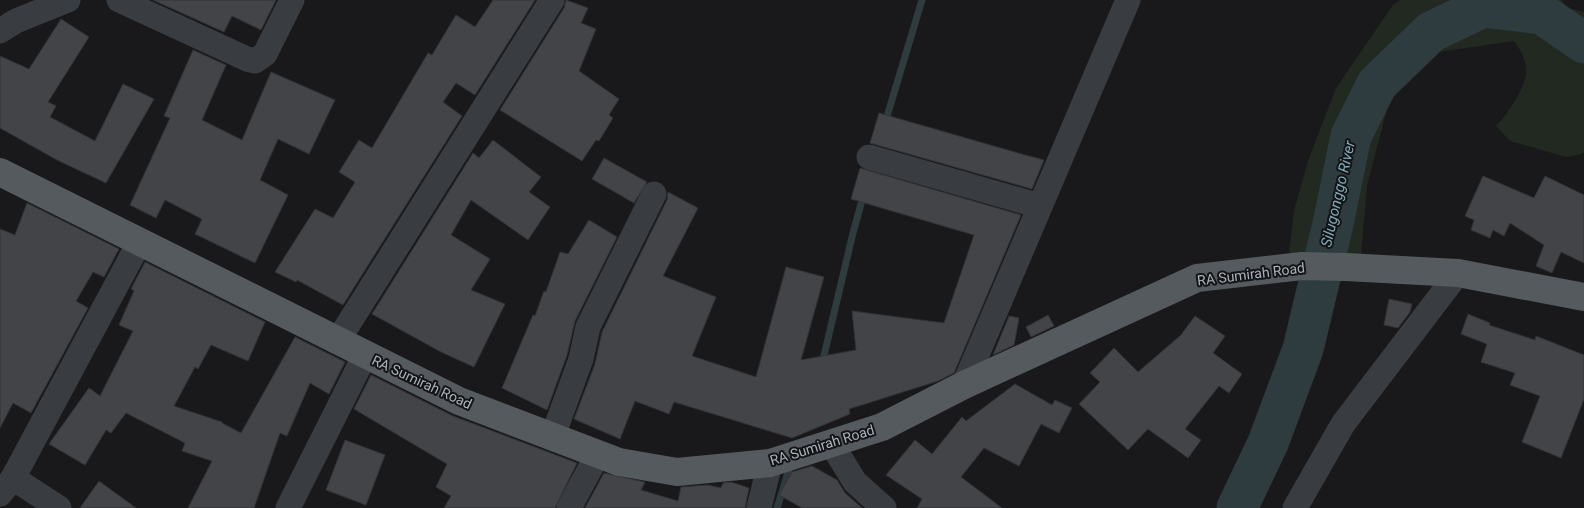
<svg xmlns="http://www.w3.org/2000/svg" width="1584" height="508" font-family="Roboto,sans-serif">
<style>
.green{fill:#212920}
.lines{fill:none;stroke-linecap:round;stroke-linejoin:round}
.stream{stroke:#2e3c40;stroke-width:7}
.river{stroke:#2e3c40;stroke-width:41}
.building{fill:#434448;stroke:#323337}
.minor{stroke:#393c40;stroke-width:25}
.major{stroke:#555a5f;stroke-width:28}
.labels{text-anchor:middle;stroke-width:4;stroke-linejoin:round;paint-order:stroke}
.street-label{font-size:14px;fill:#aab3bb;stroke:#141416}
.water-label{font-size:15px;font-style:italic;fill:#80a9b7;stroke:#141416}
</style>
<rect width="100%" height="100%" fill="#19191b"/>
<path class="green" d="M1400 0H1562L1567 8 1584 12V151L1582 154 1566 157 1510 141 1496 126C1506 117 1524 89 1526 75 1528 62 1521 51 1514 41L1425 54 1388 105 1367 186 1361 254 1289 253 1294 211 1308 161 1336 88 1393 5Z"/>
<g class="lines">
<g class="stream">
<polyline points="885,123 922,0"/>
<polyline points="822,364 853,233 864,193"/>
<polyline points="777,508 791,463"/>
</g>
<polyline class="river" points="1237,508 1268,443 1303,349 1333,224 1351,136 1377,84 1431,32 1483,7 1542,14 1584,43"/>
</g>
<g class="building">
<polygon points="153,0 276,0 261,30 232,16 224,32"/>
<polygon points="493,0 535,0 475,95 456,83 443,102 462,116 343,305 297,280 296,282 275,272 315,209 333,218 355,182 339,172 359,140 372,148 428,53 432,55 456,15 475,27"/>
<polygon points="566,0 588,8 581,23 596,29 579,71 619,99 609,115 613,118 599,141 596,140 582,161 500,110 564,8"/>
<polygon points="61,19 89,37 48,102 56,106 50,117 95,141 123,84 154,99 106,183 57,160 0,128 0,56 29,69"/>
<polygon points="193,50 226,65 202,120 242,140 271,72 335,100 309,154 278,139 260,180 288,195 255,263 195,234 202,219 165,200 156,218 130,205 170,118 164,116"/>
<polygon points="879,113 1025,155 1044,160 1032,189 870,143"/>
<polygon points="493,140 541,177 529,192 550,207 528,240 471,200 451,235 490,259 471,290 505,304 474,367 441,352 372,314 473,153 479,158"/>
<polygon points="604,158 647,182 634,203 592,179"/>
<polygon points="860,168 1021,215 954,373 938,381 849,409 850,414 792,438 674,402 669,414 635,401 620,439 574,419 595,364 602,332 667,200 668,192 698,208 663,276 716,297 692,356 756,377 786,267 824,277 801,360 856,350 852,311 944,323 974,235 851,199"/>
<polygon points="1483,176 1534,198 1545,176 1584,195 1584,263 1561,252 1552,273 1536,266 1544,245 1510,223 1504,236 1493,230 1490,238 1471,230 1474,220 1465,216"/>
<polygon points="27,203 119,249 104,277 93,272 76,301 88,308 31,413 13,403 0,428 0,229 15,235"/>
<polygon points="589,220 617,237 575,321 567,355 547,410 502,388 533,315 535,316 544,291 546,292 560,252 568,254"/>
<polygon points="145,262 265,322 248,361 211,345 198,369 195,367 174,406 222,422 222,423 241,433 295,337 345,362 329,394 310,383 287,436 280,433 254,508 188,508 212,461 182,451 185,443 126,413 111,433 106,430 85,465 49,444 89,388 100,396 133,331 119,325 134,291 131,289"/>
<polygon points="1389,299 1412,304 1410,312 1398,328 1384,325"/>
<polygon points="1468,314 1490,323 1489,325 1535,340 1536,336 1584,355 1584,399 1561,458 1522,442 1540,396 1510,385 1515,373 1481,362 1487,344 1461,334"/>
<polygon points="1048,315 1054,326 1031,337 1026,327"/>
<polygon points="1009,316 1019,318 1014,345 993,355"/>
<polygon points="1195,316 1225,336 1213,353 1242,374 1229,393 1219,386 1185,429 1201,440 1188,458 1148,429 1128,450 1079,404 1100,382 1090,373 1114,348 1138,372 1181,335"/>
<polygon points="371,375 453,416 577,463 555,508 444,508 451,496 436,487 447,464 354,409"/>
<polygon points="1015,384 1052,405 1055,400 1072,408 1059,433 1041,424 1019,466 984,448 961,477 1002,508 917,508 922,499 886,475 915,440 932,454 962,417 966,421"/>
<polygon points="345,440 385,455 366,505 326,490"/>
<polygon points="812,466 837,480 845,493 862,508 802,508 779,495 792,472"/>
<polygon points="604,473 645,482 641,490 678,501 681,487 708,485 721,488 723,483 731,482 749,488 745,508 585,508"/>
<polygon points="99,481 136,508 80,508"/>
</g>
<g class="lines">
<g class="minor">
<polyline points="119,0 247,59 255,61 265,54 292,0"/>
<polyline points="0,31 16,21 68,0"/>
<polyline points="869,157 1040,206"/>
<polyline points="337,342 552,0"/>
<polyline points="964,385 1128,0"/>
<polyline points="552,438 581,359 588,327 654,194"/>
<polyline points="831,443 855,482 884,508"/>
<polyline points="13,478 59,508"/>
<polyline points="0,494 13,478 139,243"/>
<polyline points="288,508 365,355"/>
<polyline points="569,508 598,454"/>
<polyline points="759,508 770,463"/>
<polyline points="1295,508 1343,424 1458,273"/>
</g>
<polyline class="major" points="0,172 459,401 619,462 677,472 770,463 882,427 964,385 1197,278 1302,266 1346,267 1458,273 1584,297"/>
</g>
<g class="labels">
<g class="street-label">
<text transform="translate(1251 274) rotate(-7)" y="5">RA Sumirah Road</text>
<text transform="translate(422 382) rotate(25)" y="5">RA Sumirah Road</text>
<text transform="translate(822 445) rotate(-17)" y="5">RA Sumirah Road</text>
</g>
<g class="water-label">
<text transform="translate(1338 194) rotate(-77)" y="5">Silugonggo River</text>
</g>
</g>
</svg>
